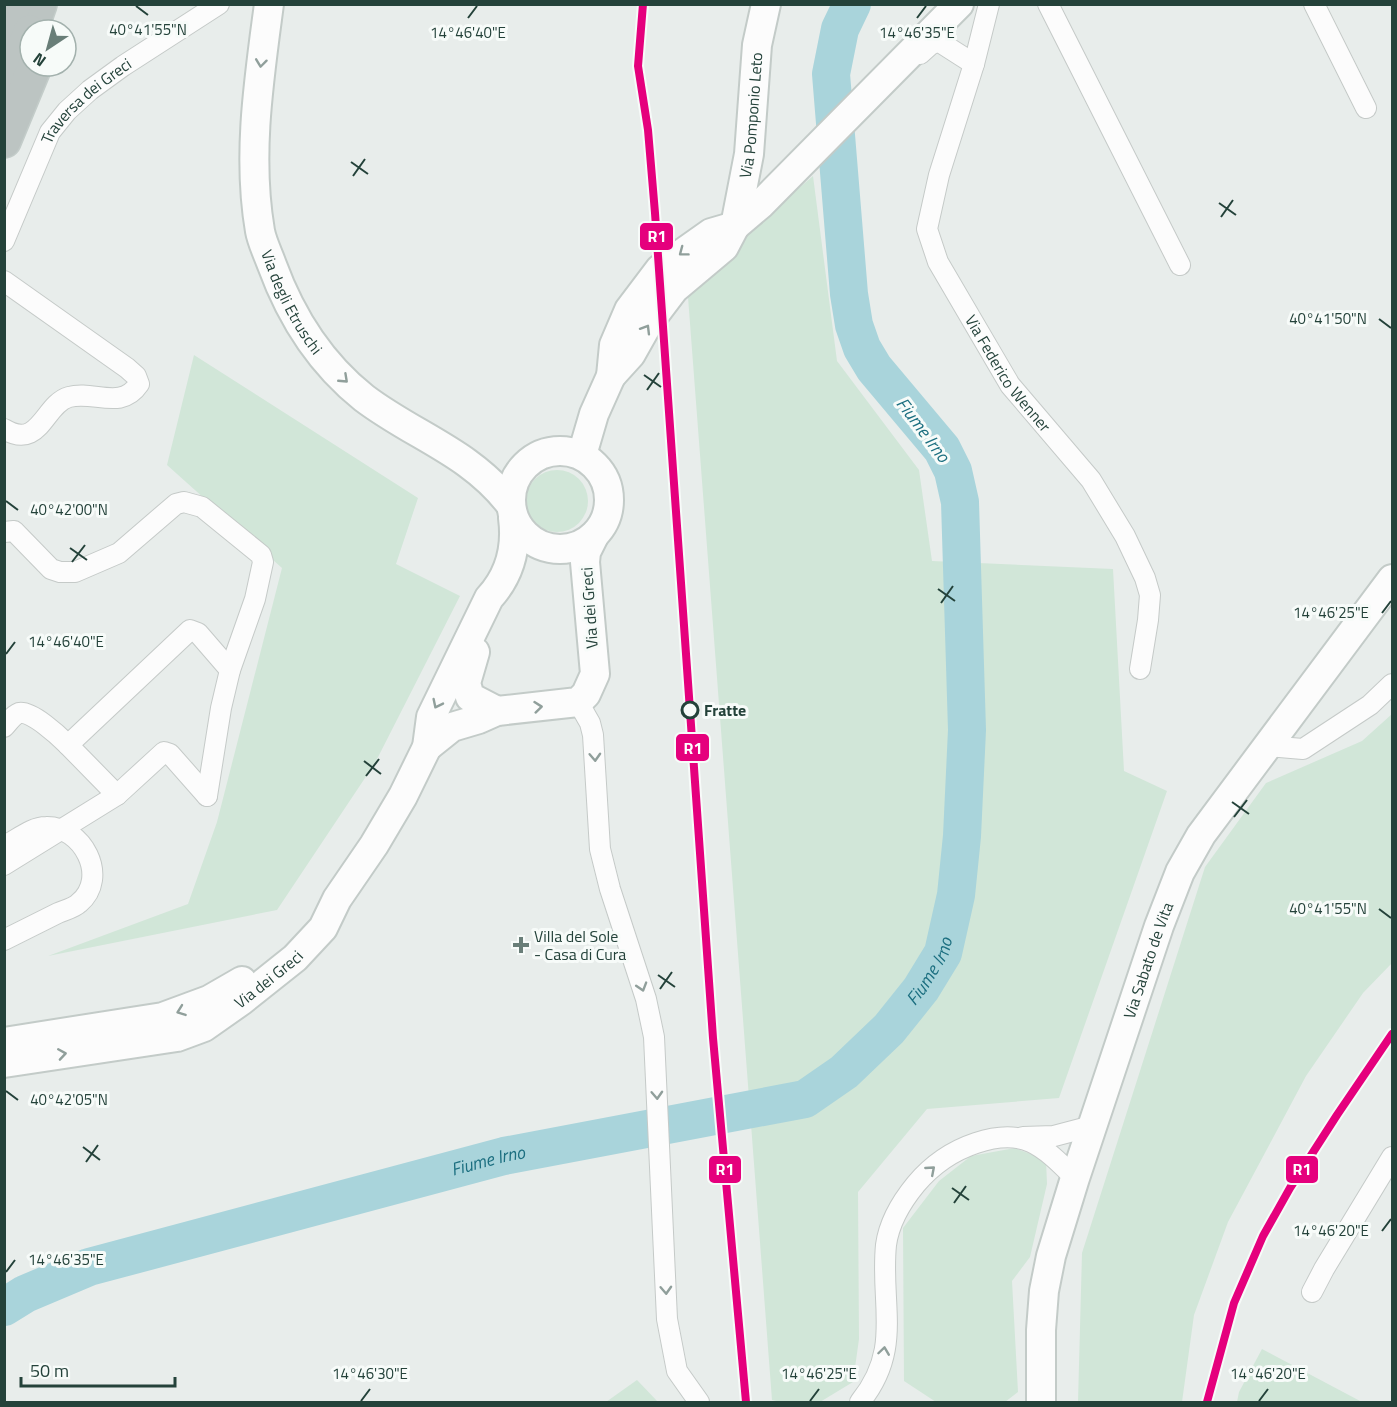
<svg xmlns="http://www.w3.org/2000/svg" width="1397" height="1407" font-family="'Titillium Web',sans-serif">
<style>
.green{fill:#d1e6d8}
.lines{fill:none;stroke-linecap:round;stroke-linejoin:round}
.river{stroke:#a9d4db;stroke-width:38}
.street-casing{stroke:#c5cac8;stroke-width:22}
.secondary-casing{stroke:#c3cbc8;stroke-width:32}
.highway-casing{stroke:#c3ccc9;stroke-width:36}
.street{stroke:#fcfcfc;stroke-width:20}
.secondary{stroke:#fcfcfc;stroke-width:28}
.highway{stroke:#bcc4c2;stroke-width:33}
.rail-1-casing{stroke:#f7fbf9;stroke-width:12}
.rail-1{stroke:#e5007d;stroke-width:8}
.oneway{stroke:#909f9b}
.ticks{fill:none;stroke:#24423a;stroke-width:2}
.stop-dot{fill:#f7fbf9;stroke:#24423a;stroke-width:3}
.poi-dot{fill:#697e78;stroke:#f7fbf9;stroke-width:2}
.labels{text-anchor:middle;stroke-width:6;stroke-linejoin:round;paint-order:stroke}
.street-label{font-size:16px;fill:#24423a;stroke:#f7fbf9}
.stop-label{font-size:16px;font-weight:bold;fill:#24423a;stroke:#f7fbf9;text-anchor:start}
.poi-label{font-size:16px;fill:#24423a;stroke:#f7fbf9;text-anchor:start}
.water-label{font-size:18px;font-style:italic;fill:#1c6f80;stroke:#f7fbf9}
.ticks-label{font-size:15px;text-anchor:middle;fill:#24423a;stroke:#f7fbf9;stroke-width:6;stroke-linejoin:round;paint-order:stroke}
.line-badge{stroke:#f7fbf9;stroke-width:2}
.badge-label{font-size:16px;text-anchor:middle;font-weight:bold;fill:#fff}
</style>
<rect width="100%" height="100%" fill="#e8edeb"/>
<g class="green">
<polygon points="813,176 837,361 919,470 932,561 1113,569 1124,771 1167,791 1059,1098 927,1109 858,1192 859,1339 853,1382 820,1402 781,1402 772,1400 687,284"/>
<polygon points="194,355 418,498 396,564 460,596 375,763 277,910 48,956 188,904 217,822 282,568 167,465"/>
<circle cx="557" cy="501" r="31"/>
<polygon points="1392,714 1392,963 1363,993 1306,1076 1228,1222 1194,1315 1182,1402 1078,1402 1082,1253 1205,867 1266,783 1362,741"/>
<polygon points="1015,1148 1046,1160 1047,1184 1030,1257 1012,1281 1018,1392 1005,1402 936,1402 904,1381 903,1228 939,1181 971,1156"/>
<polygon points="1262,1349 1362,1402 1237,1402 1239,1392"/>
<polygon points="637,1380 658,1402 606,1402"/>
</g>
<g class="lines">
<path class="river" id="s1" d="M4 1307 25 1294 89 1267 504 1156 805 1099 844 1072 889 1029 921 989 943 953 956 895 962 836 967 730 960 502 953 471 942 449 874 368 862 348 854 325 849 294 831 74 840 29 852 4"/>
<defs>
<g id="street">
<path id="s2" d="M989 4 974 64 939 175 927 229 938 262 1010 385 1091 480 1125 536 1145 578 1150 595 1148 620 1140 669"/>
<polyline points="1048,4 1180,265"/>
<polyline points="1314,4 1366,108"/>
<polyline points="920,54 930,45 938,41 974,64"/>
<path id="s3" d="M4 241 50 132 67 111 90 90 123 66 219 4"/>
<path d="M4 281 127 368 136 376 139 384C121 411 94 390 69 397 44 404 40 451 4 429"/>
<polyline points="4,532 14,531 51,569 60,572 75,572 119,553 176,504 184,502 202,507 261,555 263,562 255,599 230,670 221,708 207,796"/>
<polyline points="578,702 590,723 593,735 600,849 610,889 646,999 654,1037 667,1319 677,1371 699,1402"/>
<path d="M4 727C8 723 13 715 19 713 31 710 59 736 68 745"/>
<polyline points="1267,746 1303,749 1370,705 1392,684"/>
<polyline points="117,795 68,745 190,630 198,633 230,670"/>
<path d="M4 846C17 840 31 827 46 827 82 826 110 877 79 903 74 908 65 910 58 913 40 922 22 931 4 940"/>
<polyline points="4,865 117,795 164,752 170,754 207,796"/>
<polyline points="1023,1137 1054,1136 1092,1126"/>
<polyline points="1312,1292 1324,1269 1392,1157"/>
<path d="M860 1402C903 1349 880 1305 886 1245 889 1223 902 1201 916 1184 932 1165 952 1151 976 1143 1024 1127 1042 1145 1075 1178"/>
</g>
<g id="secondary">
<path id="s4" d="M269 4C259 79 247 156 260 231 262 242 268 254 272 265 291 317 320 363 364 398 414 436 470 452 510 504"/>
<path id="s5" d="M611 376 631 354 649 322 674 289 724 247 735 226 749 154 757 45 766 4"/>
<circle cx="560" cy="500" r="49"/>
<polyline points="582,455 594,414 611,376 614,345 629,310 660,269 711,233 735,226 761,204 959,4"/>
<polyline points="475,652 466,683 470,697 497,711"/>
<polyline points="427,747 452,727 479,719 497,711 578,702 586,694 595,674 585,562 586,552 594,536"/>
<polyline points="4,1042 163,1017 209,1000 242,981"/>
<path id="s6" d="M4 1063 177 1037 204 1027 241 1001 295 958 323 928 337 899 374 845 403 796 427 747 431 717 489 598C510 575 517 548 513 518"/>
<path id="s7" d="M1041 1402V1330L1044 1291 1051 1256 1075 1178 1159 926 1180 872 1201 835 1392 579"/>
</g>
<g id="highway">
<polyline points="31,30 40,4"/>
<polyline points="4,31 14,4"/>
<polyline points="8,88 30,32"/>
<polyline points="4,141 35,66"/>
</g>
</defs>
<use href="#street" class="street-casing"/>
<use href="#secondary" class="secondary-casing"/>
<use href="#highway" class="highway-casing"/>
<use href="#street" class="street"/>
<use href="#secondary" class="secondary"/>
<use href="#highway" class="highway"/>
<defs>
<g id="rail-1">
<polyline points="643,4 638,66 648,130 655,213 713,1038 746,1402"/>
<polyline points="1207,1402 1234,1303 1263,1236 1290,1188 1337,1115 1392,1034"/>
</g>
</defs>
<use href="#rail-1" class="rail-1-casing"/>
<use href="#rail-1" class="rail-1"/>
</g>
<defs><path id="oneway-chevron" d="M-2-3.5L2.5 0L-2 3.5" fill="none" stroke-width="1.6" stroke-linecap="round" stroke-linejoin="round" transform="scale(1.5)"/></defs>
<g class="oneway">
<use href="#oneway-chevron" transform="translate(261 63) rotate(97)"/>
<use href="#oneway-chevron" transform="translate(683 252) rotate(143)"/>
<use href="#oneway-chevron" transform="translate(646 329) rotate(-59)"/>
<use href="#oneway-chevron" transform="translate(344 379) rotate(43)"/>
<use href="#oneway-chevron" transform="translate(437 704) rotate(116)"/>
<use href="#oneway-chevron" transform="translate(538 707) rotate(-6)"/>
<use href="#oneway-chevron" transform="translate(595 757) rotate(87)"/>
<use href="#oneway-chevron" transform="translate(642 987) rotate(73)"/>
<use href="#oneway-chevron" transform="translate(181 1011) rotate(160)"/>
<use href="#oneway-chevron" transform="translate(62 1054) rotate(-9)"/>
<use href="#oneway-chevron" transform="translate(657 1095) rotate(87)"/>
<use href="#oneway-chevron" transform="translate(931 1170) rotate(-41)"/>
<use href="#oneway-chevron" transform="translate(666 1290) rotate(87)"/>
<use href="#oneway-chevron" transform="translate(884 1351) rotate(-82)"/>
</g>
<path class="ticks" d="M136 6 148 15M468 18 477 6M917 18 926 6M351 162 368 174M353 176 365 159M1219 203 1236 215M1221 217 1233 200M1379 319 1391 328M644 375 661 387M647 390 659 373M6 501 18 510M70 548 87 560M72 562 85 545M938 589 955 601M941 603 953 586M1382 613 1391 601M6 654 15 642M364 761 381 774M366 776 379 759M1232 802 1249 814M1234 817 1247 800M1379 909 1391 918M658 975 675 987M660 989 672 972M6 1091 18 1100M83 1147 100 1160M86 1162 98 1145M952 1188 969 1200M954 1203 966 1186M1382 1231 1391 1219M6 1272 15 1260M361 1401 370 1389M810 1401 819 1389M1259 1401 1268 1389"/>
<circle class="stop-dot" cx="690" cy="710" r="8"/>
<path class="poi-dot" d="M518 936h6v6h6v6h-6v6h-6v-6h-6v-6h6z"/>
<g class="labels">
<g class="street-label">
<text dy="6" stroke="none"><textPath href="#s3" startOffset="166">Traversa dei Greci</textPath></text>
<text dy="6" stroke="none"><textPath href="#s5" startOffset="309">Via Pomponio Leto</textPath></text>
<text dy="6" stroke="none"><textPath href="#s4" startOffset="306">Via degli Etruschi</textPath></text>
<text dy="6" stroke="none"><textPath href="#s2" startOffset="400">Via Federico Wenner</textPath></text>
<text transform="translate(589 608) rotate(-94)" y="6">Via dei Greci</text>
<text dy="6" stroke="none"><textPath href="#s7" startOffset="458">Via Sabato de Vita</textPath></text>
<text dy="6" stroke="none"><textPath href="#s6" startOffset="284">Via dei Greci</textPath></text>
</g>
<g class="stop-label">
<text x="704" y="716">Fratte</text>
</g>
<g class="poi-label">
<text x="534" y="942">Villa del Sole<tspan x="534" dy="18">- Casa di Cura</tspan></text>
</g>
<g class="water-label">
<text transform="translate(923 430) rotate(53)" y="6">Fiume Irno</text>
<text dy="6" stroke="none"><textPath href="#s1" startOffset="1011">Fiume Irno</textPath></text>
<text dy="6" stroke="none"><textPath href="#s1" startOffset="507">Fiume Irno</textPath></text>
</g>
</g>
<g class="ticks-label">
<text x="148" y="35">40°41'55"N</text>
<text x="468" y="38">14°46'40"E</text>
<text x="917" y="38">14°46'35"E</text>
<text x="1328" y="324">40°41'50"N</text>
<text x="69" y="515">40°42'00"N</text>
<text x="1331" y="618">14°46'25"E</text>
<text x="66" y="647">14°46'40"E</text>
<text x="1328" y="914">40°41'55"N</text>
<text x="69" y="1105">40°42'05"N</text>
<text x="1331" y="1236">14°46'20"E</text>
<text x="66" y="1265">14°46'35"E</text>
<text x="370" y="1379">14°46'30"E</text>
<text x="819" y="1379">14°46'25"E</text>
<text x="1268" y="1379">14°46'20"E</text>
</g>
<g class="line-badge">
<rect x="639" y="222" width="35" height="29" rx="6" fill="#e5007d"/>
<rect x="675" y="733" width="35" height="29" rx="6" fill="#e5007d"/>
<rect x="708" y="1155" width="34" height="29" rx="6" fill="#e5007d"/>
<rect x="1285" y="1155" width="34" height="29" rx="6" fill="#e5007d"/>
</g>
<g class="badge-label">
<text x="657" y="242">R1</text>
<text x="693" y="754">R1</text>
<text x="725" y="1175">R1</text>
<text x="1302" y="1175">R1</text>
</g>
<rect width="1397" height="1407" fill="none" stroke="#24423a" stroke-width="12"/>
<g transform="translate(48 48) rotate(216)"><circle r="28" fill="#f7fbf9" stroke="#a3b1ad" stroke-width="1.5"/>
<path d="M0-4.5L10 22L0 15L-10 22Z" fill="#697e78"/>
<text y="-9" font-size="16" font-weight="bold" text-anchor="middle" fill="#24423a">N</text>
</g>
<path d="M21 1377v9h154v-9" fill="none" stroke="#24423a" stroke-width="3"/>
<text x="30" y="1377" font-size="18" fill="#24423a" stroke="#f7fbf9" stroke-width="4.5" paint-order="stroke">50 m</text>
</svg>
